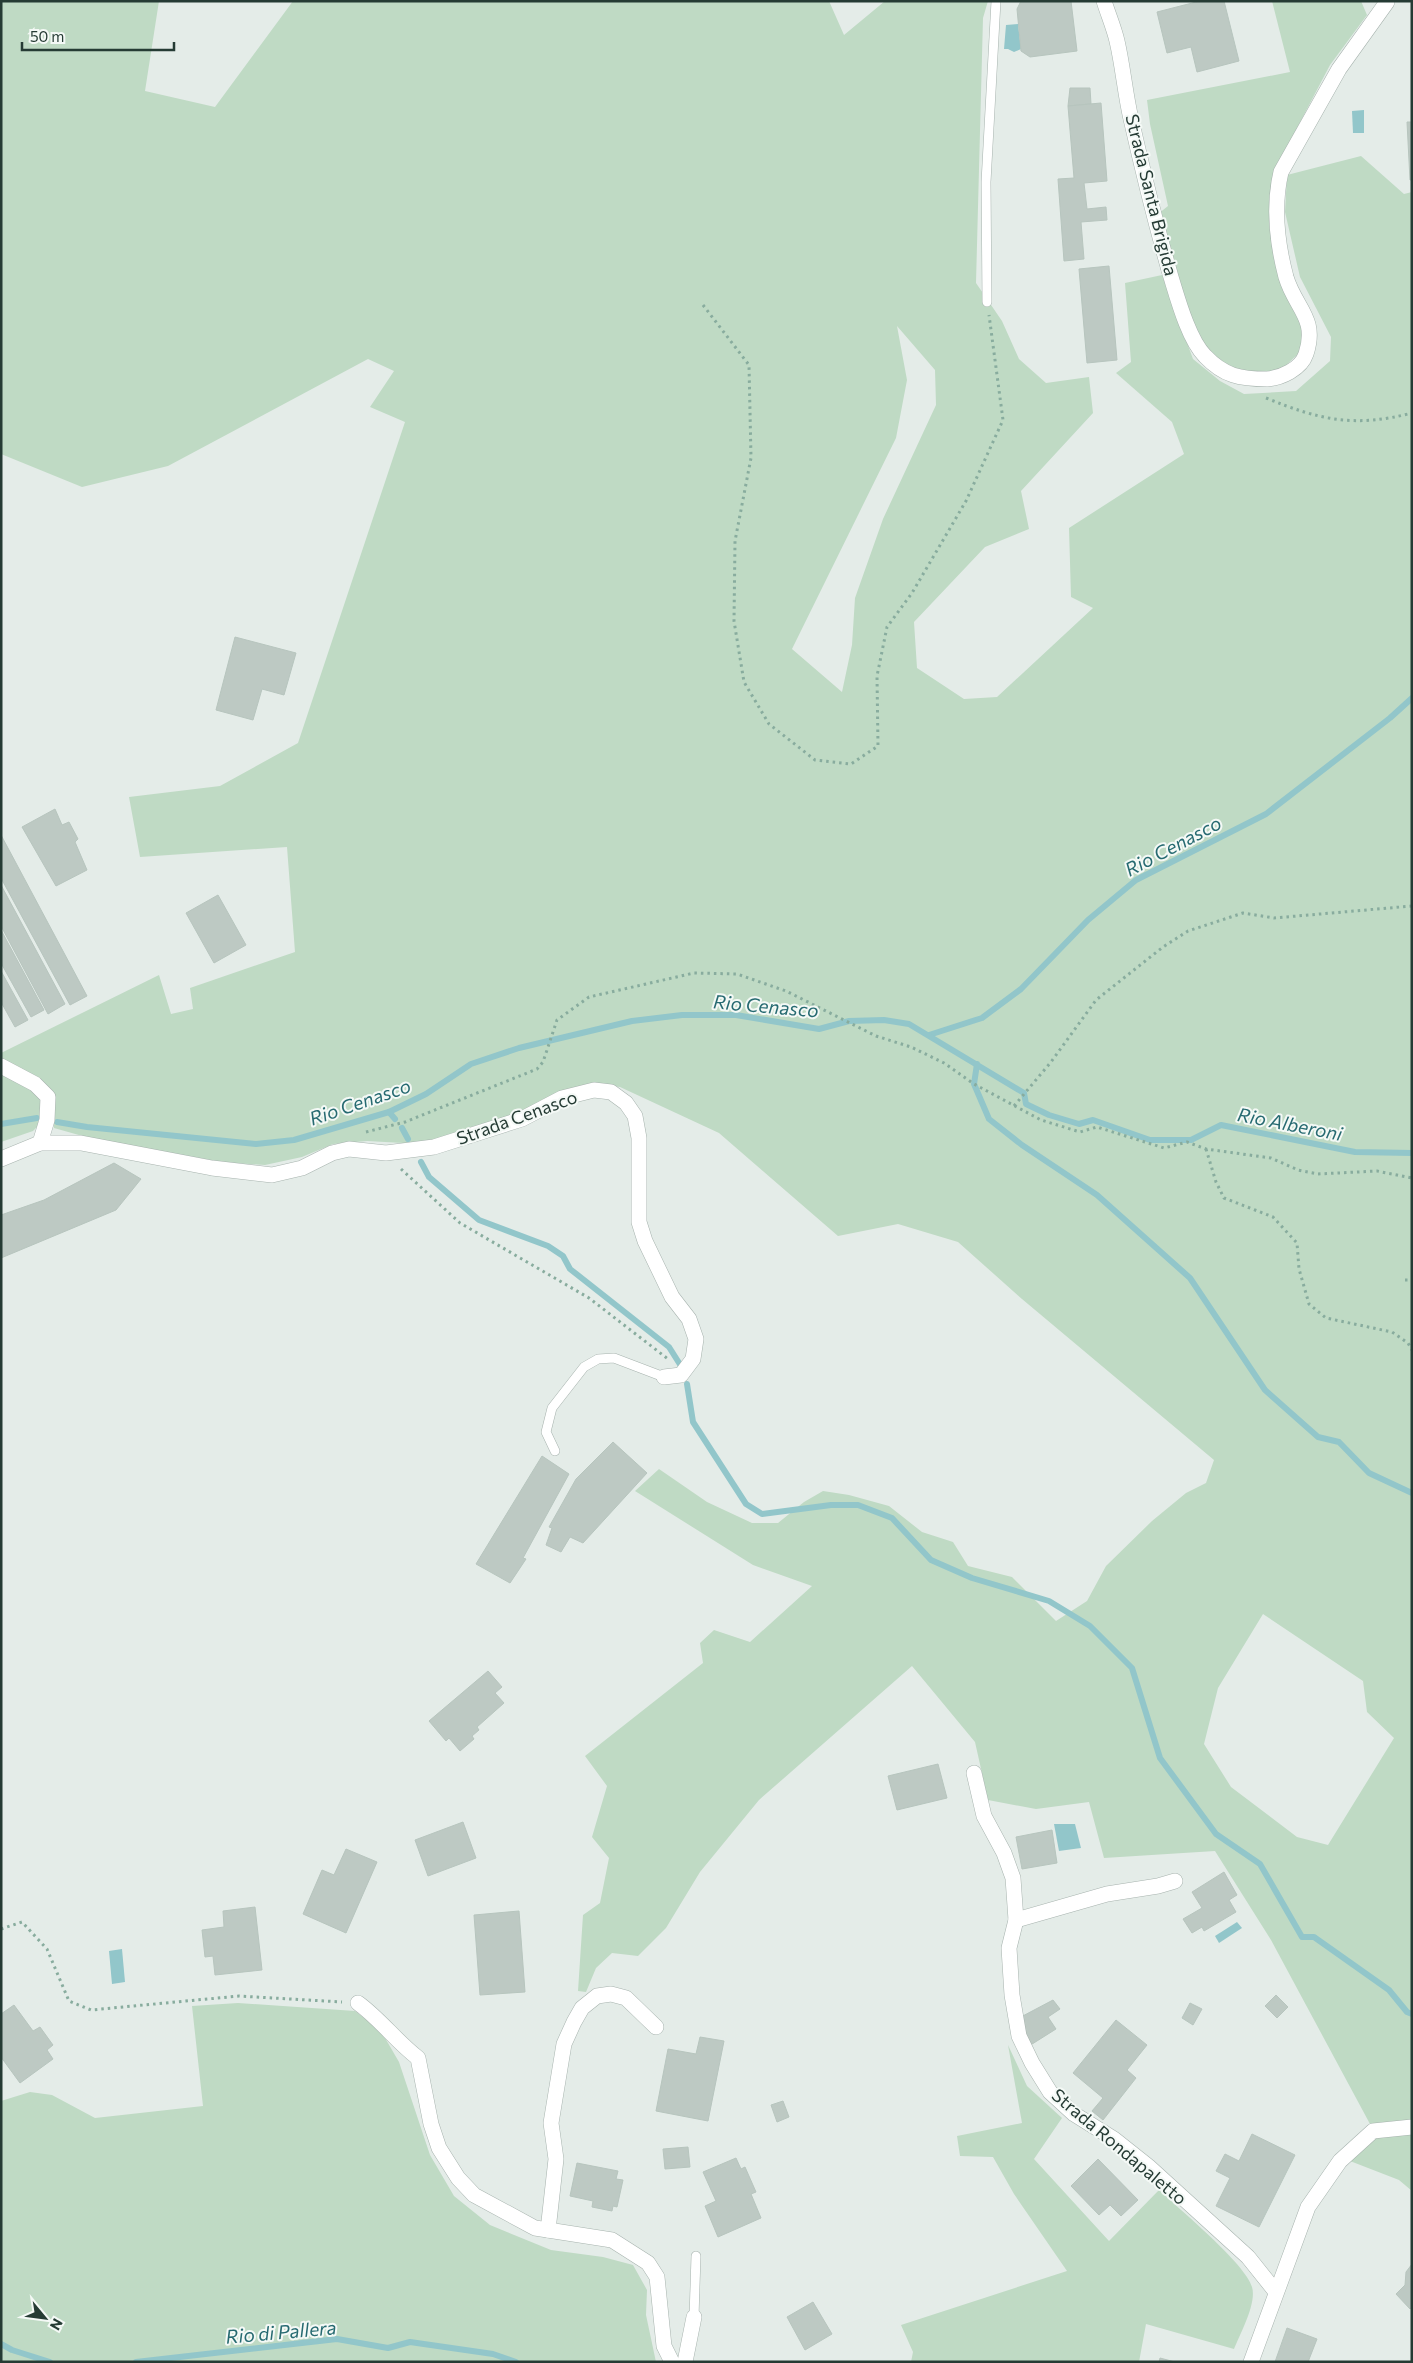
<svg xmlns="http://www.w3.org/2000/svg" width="1413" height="2363" font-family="Commissioner,sans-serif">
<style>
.green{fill:#bfdac4;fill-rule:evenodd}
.water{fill:#92c6ca}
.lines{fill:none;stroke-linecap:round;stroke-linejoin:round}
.stream{stroke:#92c6ca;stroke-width:6}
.building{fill:#bdc9c3;stroke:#b7c5be}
.lane-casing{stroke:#a7b3ae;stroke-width:10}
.street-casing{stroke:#a7b3ae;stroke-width:16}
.path{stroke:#88ac9e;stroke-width:3;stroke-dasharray:2.5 4;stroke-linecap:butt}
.lane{stroke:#fff;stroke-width:9}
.street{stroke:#fff;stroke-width:15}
.labels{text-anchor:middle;stroke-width:4;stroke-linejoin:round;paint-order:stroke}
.street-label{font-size:18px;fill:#253b34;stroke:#f4f9f6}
.water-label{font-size:19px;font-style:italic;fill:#266a71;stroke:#f4f9f6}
</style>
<rect width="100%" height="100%" fill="#e4ece8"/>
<g class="green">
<path d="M1 1H159L145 91 215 107 293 1H829L844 35 885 1H988L983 18 976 283 1002 321 1019 359 1046 383 1089 377 1093 413 1021 491 1029 529 985 547 914 622 917 668 964 699 997 697 1093 608 1071 597 1069 528 1184 454 1172 422 1116 373 1131 362 1125 283 1162 275 1193 359 1220 381 1244 394 1296 391 1330 361 1331 337 1300 277 1285 212 1287 175 1361 156 1404 194 1412 192V2191L1399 2180 1350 2161 1377 2137 1271 1940 1215 1851 1104 1858 1089 1802 1036 1809 988 1800 975 1742 912 1666 759 1800 700 1872 666 1928 638 1956 612 1953 596 1968 586 1992 578 1991 583 1915 600 1903 609 1858 592 1837 607 1786 585 1756 703 1663 700 1643 714 1630 750 1642 812 1586 753 1565 635 1491 659 1469 707 1502 752 1523H778L804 1502 823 1491 849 1495 889 1506 922 1532 953 1542 968 1566 1012 1577 1056 1621 1087 1601 1106 1566 1152 1521 1186 1493 1206 1483 1214 1460 1022 1299 958 1242 898 1224 838 1236 719 1133 620 1087 594 1084 522 1114 421 1144 367 1141 333 1144 302 1157 265 1165 221 1162 86 1137 54 1128 51 1094 1 1062V1053L159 975 171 1014 193 1009 190 988 295 952 287 847 140 857 129 797 220 786 298 743 405 422 370 407 394 371 368 359 168 466 82 487 1 454ZM897 326 935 370 936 405 883 519 855 598 852 645 842 692 792 649 896 438 907 380ZM1263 1614 1363 1681 1367 1712 1394 1738 1328 1845 1297 1837 1231 1787 1204 1744 1218 1688Z"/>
<polygon points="1272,1 1361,1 1367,15 1330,65 1275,170 1271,192 1304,331 1300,352 1280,371 1257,374 1231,370 1205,346 1181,297 1158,214 1168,206 1150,124 1147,100 1290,72"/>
<polygon points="1,1072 30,1088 41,1099 38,1126 33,1131 1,1142"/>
<polygon points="238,2003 355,2011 381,2031 399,2062 430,2155 454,2196 490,2225 551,2250 603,2257 633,2265 647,2290 646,2315 656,2362 1,2362 1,2101 30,2092 52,2095 95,2118 203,2106 192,2006"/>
<path d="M1008 2045 1027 2086 1062 2118 1034 2159 1109 2241 1159 2190C1179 2209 1246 2264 1252 2287 1257 2303 1240 2334 1234 2349L1146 2324 1139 2362H911L913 2352 901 2325 1067 2271 1014 2194 993 2157 960 2156 957 2136 1022 2123Z"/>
</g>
<g class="water">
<polygon points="1018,24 1021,49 1014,52 1008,49 1004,49 1006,25"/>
<polygon points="1364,110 1364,133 1353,133 1352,111"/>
<polygon points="1054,1824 1075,1824 1081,1848 1059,1851"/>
<polygon points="1237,1922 1242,1928 1219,1943 1215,1936"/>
<polygon points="122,1949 125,1982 112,1984 109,1951"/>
</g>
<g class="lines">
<g class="stream">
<polyline points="929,1035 982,1018 1021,989 1088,920 1136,880 1266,814 1390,718 1412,698"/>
<polyline points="977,1064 974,1084 989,1119 1022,1145 1097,1195 1190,1278 1265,1390 1318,1437 1339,1442 1369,1473 1412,1493"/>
<polyline points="389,1112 395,1119"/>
<polyline points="57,1122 87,1127 256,1144 294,1140 389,1112 426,1094 471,1064 519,1048 632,1021 682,1015 736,1015 819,1029 849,1021 884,1020 909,1024 1024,1093 1026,1104 1049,1115 1079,1124 1093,1120 1150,1140 1191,1140 1221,1125 1355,1152 1412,1153"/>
<polyline points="1,1124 37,1118"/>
<polyline points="402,1128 408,1139"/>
<polyline points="421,1162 429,1177 479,1220 548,1246 563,1256 570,1269 669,1347 681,1366"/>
<polyline points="687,1384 693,1422 746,1504 762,1514 831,1505 858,1505 892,1518 931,1560 972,1578 1049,1601 1090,1626 1132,1668 1160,1758 1216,1834 1260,1864 1302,1937 1314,1937 1389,1990 1407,2012 1412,2014"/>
<polyline points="1,2344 12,2350 50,2362"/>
<polyline points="136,2362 337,2339 388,2348 410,2342 493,2354 516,2362"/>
</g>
</g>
<g class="building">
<polygon points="1021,1 1071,1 1077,51 1030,57 1021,51 1017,9"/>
<polygon points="1200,1 1224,1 1239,61 1197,72 1191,47 1167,53 1157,12"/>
<polygon points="1070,88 1090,88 1091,104 1068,106"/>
<polygon points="1101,103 1107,181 1084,183 1087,209 1106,207 1107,220 1081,222 1084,259 1064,261 1058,179 1074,178 1068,106"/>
<polygon points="1407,122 1412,122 1412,180 1410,180"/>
<polygon points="1109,266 1117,360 1087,363 1079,269"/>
<polygon points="235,637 296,653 284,695 262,689 253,720 216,710"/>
<polygon points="55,809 62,825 69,822 78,839 75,842 87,870 56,886 22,827"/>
<polygon points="1,835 87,996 70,1005 1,878"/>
<polygon points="1,885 65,1004 48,1014 1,926"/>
<polygon points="218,895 246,945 214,963 186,913"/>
<polygon points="1,930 44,1010 31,1017 1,963"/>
<polygon points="1,971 28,1020 15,1027 1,1002"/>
<polygon points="114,1163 141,1179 116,1210 1,1258 1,1215 44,1200"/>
<polygon points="613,1442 647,1473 583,1543 570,1537 561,1552 546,1545 552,1528 549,1527 576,1479"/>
<polygon points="542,1456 569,1474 523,1558 526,1559 510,1583 476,1564"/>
<polygon points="488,1671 502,1687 495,1693 504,1703 477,1727 479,1730 472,1736 474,1739 460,1751 449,1738 446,1741 429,1721"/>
<polygon points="938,1764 947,1798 897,1810 888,1776"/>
<polygon points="463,1822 476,1858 428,1876 415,1840"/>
<polygon points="1052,1830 1057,1863 1022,1869 1016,1837"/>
<polygon points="346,1849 377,1862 346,1933 303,1914 322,1870 334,1875"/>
<polygon points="1224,1872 1237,1895 1229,1900 1236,1912 1204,1931 1202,1927 1192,1933 1183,1919 1202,1908 1192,1892"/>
<polygon points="255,1907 262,1970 215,1975 213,1956 205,1957 202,1930 224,1927 223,1911"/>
<polygon points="519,1911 525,1992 480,1995 474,1915"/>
<polygon points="1276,1995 1288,2007 1277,2018 1265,2006"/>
<polygon points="1053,2000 1060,2009 1048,2017 1056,2029 1029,2046 1019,2018"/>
<polygon points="1190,2003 1202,2009 1193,2025 1182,2018"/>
<polygon points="14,2005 33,2031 40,2027 53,2045 47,2050 53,2059 20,2083 1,2057 1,2014"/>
<polygon points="1116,2020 1147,2045 1127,2070 1136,2078 1103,2120 1092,2111 1103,2098 1073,2073"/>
<polygon points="700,2037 724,2041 708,2121 656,2111 668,2049 696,2054"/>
<polygon points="783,2101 789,2117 777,2122 771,2105"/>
<polygon points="1252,2134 1295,2155 1259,2227 1216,2206 1230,2178 1216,2171 1225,2154 1239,2161"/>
<polygon points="688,2147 690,2167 665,2169 663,2149"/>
<polygon points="736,2158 741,2169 745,2167 756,2192 751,2194 761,2218 718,2237 705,2206 716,2201 703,2172"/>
<polygon points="1098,2159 1138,2200 1121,2216 1110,2205 1099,2215 1071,2186"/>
<polygon points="577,2163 618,2171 616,2179 623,2180 617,2207 613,2206 612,2211 592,2207 593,2201 570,2196"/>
<polygon points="1412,2264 1412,2307 1410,2309 1396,2294 1405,2285 1406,2272"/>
<polygon points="813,2302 832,2334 805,2350 787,2317"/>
<polygon points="1287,2328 1317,2339 1308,2362 1275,2362"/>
<polygon points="1160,2358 1175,2362 1159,2362"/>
</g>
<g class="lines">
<defs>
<g id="lane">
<polyline points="987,302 986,182 996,1"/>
<polyline points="555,1451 546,1432 552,1408 584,1367 598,1359 614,1358 664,1377"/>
<polyline points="694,2317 696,2256"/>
</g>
<g id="street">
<path d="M1104 1C1108 14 1114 28 1117 41 1123 67 1125 93 1131 119 1143 172 1156 225 1171 277 1178 300 1189 340 1205 356 1224 376 1240 379 1267 379 1281 378 1301 369 1306 354 1318 318 1295 308 1286 277 1277 243 1273 206 1281 172L1339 69 1387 2"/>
<polyline points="1,1066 35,1084 48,1097 47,1120 40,1143"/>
<polyline points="1,1159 40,1143 81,1143 212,1168 272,1175 302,1168 332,1153 349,1149 386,1153 434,1147 522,1119 562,1098 594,1090 611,1092 626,1103 635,1116 639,1138 639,1222 645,1241 672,1297 689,1319 696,1339 693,1359 681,1375 664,1377"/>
<polyline points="974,1773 984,1816 1004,1853 1013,1878 1016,1920 1009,1948 1012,1995 1019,2036 1032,2063 1050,2092 1074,2114 1114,2139 1148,2166 1248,2257 1276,2292"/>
<polyline points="1016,1920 1107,1894 1158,1886 1175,1881"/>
<path d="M358 2003C380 2019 396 2041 418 2058L431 2124 439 2148 458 2178 474 2195 535 2228 612 2240 648 2263 657 2277 664 2346 672 2362"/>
<polyline points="548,2230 556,2159 551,2123 564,2044 574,2022 582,2008 597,1996 611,1994 626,1998 656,2027"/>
<polyline points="685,2362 694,2317"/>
<polyline points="1251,2362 1308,2207 1340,2161 1373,2131 1412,2127"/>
</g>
</defs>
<use href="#lane" class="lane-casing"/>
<use href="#street" class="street-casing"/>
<g class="path">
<polyline points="703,305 749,365 751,458 735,541 734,621 744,682 769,724 815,760 851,764 878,746 877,676 887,627 912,593 966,501 1003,420 989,315"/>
<path d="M1266 398C1320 420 1354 428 1412 413"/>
<polyline points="1014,1106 1051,1062 1096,1000 1163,947 1188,931 1243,913 1274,918 1412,906"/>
<polyline points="366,1132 405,1122 537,1069 543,1062 557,1020 589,997 694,973 737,974 786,991 876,1036 911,1047 944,1063 974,1084 1041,1120 1080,1132 1097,1127 1164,1148 1187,1142 1206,1149 1271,1158 1298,1170 1318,1174 1377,1171 1412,1178"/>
<polyline points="1206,1149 1216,1182 1224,1198 1273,1217 1297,1243 1299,1269 1309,1304 1326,1318 1392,1332 1408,1343 1412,1350"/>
<polyline points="401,1169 460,1223 589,1298 668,1359"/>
<polyline points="1405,1280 1412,1280"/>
<polyline points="1,1929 22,1922 47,1949 69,2001 91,2010 239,1996 342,2002"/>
</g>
<use href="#lane" class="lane"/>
<use href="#street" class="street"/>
</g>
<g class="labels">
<g class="street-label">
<text transform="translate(1151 195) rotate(76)" y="6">Strada Santa Brigida</text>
<text transform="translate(517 1118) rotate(-20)" y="6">Strada Cenasco</text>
<text transform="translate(1119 2147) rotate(40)" y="6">Strada Rondapaletto</text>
</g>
<g class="water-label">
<text transform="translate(1173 846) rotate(-28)" y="7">Rio Cenasco</text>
<text transform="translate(766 1006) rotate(5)" y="7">Rio Cenasco</text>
<text transform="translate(360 1102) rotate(-19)" y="7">Rio Cenasco</text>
<text transform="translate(1290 1124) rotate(11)" y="7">Rio Alberoni</text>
<text transform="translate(281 2332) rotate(-5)" y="7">Rio di Pallera</text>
</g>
</g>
<rect width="1413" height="2363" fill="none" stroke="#253b34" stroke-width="5"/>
<g transform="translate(45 2318) rotate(119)" stroke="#f4f9f6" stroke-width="4" paint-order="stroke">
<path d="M0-4L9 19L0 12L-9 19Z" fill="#253b34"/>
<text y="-8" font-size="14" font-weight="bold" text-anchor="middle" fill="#253b34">N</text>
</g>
<path d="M22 42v8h152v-8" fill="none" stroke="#253b34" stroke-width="2.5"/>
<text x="30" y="42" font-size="15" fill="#253b34" stroke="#f4f9f6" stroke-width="4" paint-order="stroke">50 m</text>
</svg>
